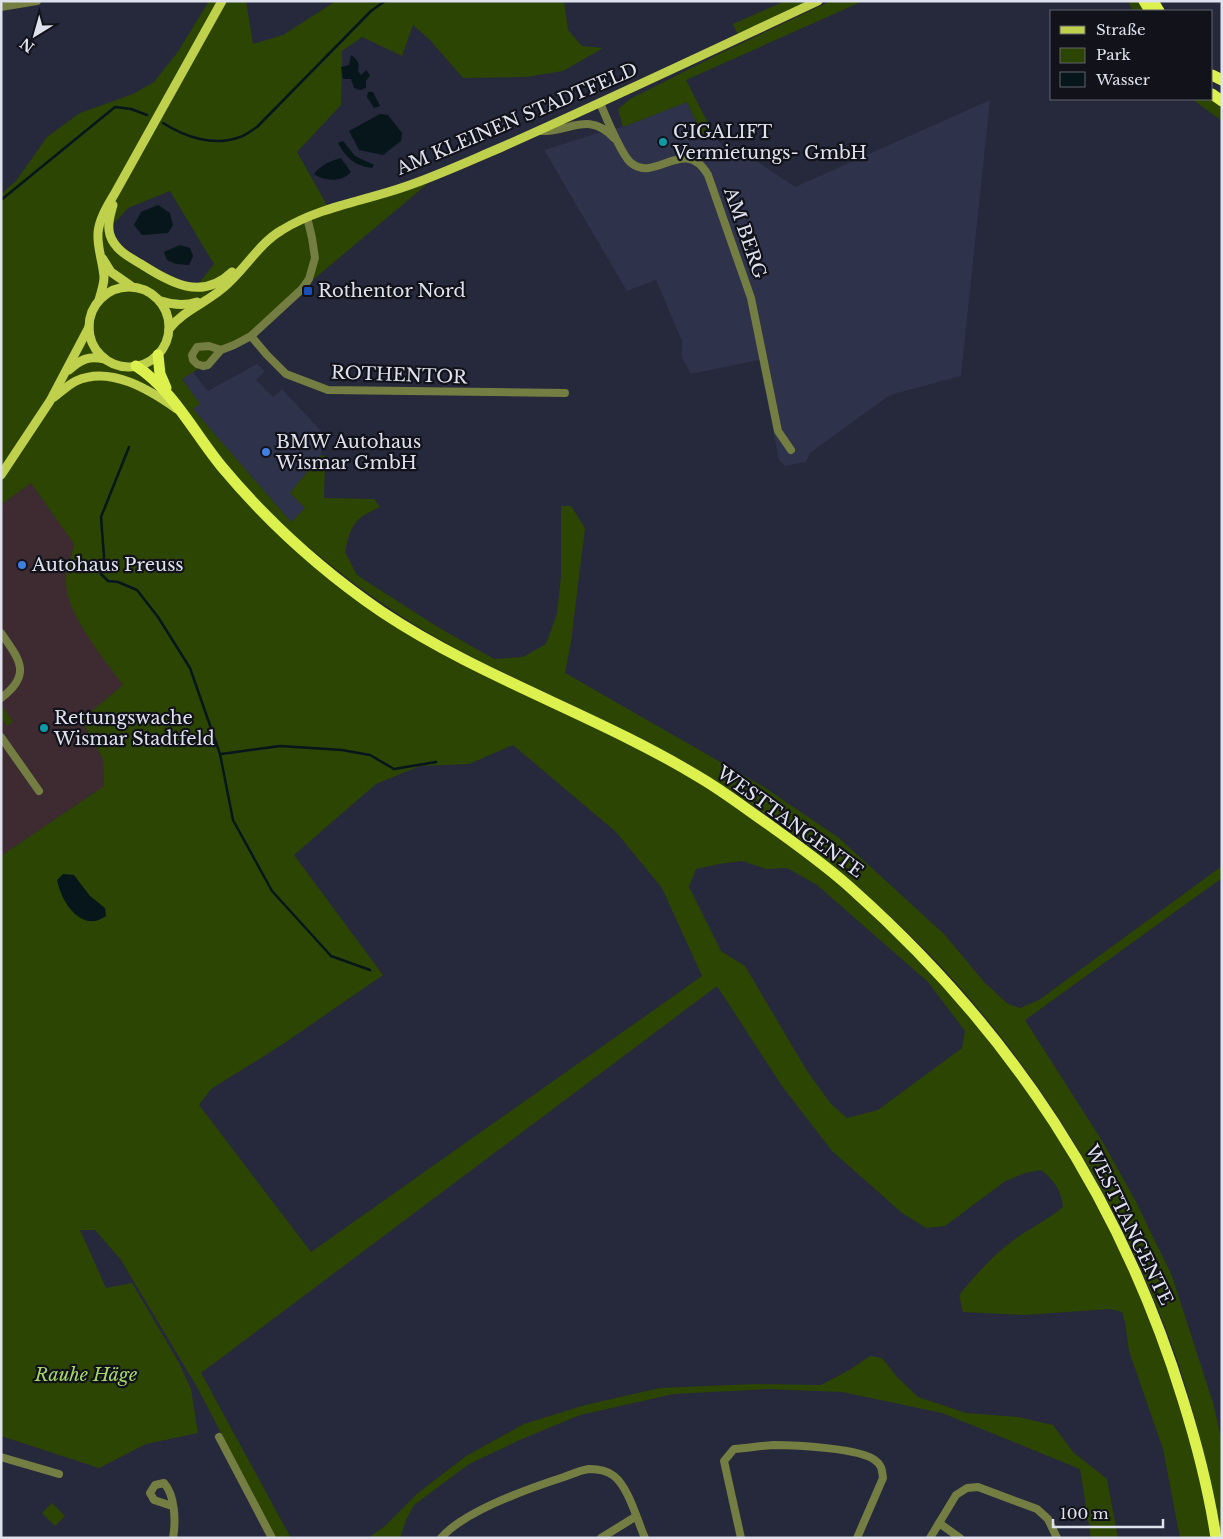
<svg xmlns="http://www.w3.org/2000/svg" width="1223" height="1539" font-family="'Libre Baskerville',serif">
<style>
.built{fill:#2e324a}
.industrial{fill:#3e2b32}
.green{fill:#2d4503;fill-rule:evenodd}
.water{fill:#06161b}
.lines{fill:none;stroke-linecap:round;stroke-linejoin:round}
.stream{stroke:#06161b;stroke-width:2.5}
.minor{stroke:#747d42;stroke-width:8}
.major{stroke:#bed04c;stroke-width:9}
.highway{stroke:#dcf14d;stroke-width:11}
.culture-dot{fill:#0f9aa8;stroke:#11121a;stroke-width:2}
.transit-dot{fill:#1a4fb4;stroke:#11121a;stroke-width:2}
.shop-dot{fill:#3f7fe0;stroke:#11121a;stroke-width:2}
.labels{text-anchor:middle;stroke-width:4.5;stroke-linejoin:round;paint-order:stroke}
.street-label{font-size:18px;fill:#dfe1ed;stroke:#11121a}
.poi-label{font-size:18px;fill:#dfe1ed;stroke:#11121a;text-anchor:start}
.park-label{font-size:18px;font-style:italic;fill:#a7d867;stroke:#11121a}
</style>
<rect width="100%" height="100%" fill="#26283b"/>
<g class="built">
<polygon points="990,100 961,376 890,395 810,453 806,462 785,466 779,460 759,360 691,374 682,358 682,341 656,280 627,291 544,150 601,132 623,127 687,102 704,139 714,135 723,147 734,146 795,187"/>
<polygon points="257,364 265,371 256,380 273,397 282,389 323,433 321,455 290,493 305,508 291,522 192,408 199,404 182,378 193,372 208,391"/>
</g>
<polygon class="industrial" points="31,483 74,544 66,579 71,602 82,627 124,685 81,720 103,759 104,786 1,856 1,505"/>
<g class="green">
<path d="M209 1H246L253 44 283 35 336 1H564L568 30 582 46 603 48 563 71 526 77 463 78 430 40 413 25 402 56 362 37 342 51 341 105 297 152 329 209 438 175 302 289 251 336 182 379 200 404 193 409 291 522 305 508 290 493 321 455 325 456 324 498 374 499 380 507C354 519 351 524 345 552L357 575 436 626 494 659 523 657 546 644 557 614 561 576V506H571L585 528 571 642 565 673 764 787 839 838 945 935 984 982 1008 1004 1020 1008 1039 1000 1222 866V878L1025 1020 1104 1144 1136 1202 1172 1276 1213 1403 1222 1441V1538C1211 1508 1208 1472 1200 1441 1193 1409 1183 1376 1172 1345 1122 1210 1046 1082 949 975 922 945 892 918 862 891 819 853 774 817 725 788 670 755 613 725 555 697 521 681 486 665 453 647 398 617 349 581 301 541L384 613 636 743 805 850 940 973 1061 1132 1156 1318 1216 1538H1180L1163 1449 1129 1351 1125 1322 1122 1312 1110 1309 1025 1315 963 1312 959 1295C975 1276 991 1257 1011 1242 1028 1229 1046 1221 1063 1207 1061 1190 1054 1180 1041 1170L1025 1173 1004 1182 945 1226 926 1228 902 1213 832 1151 782 1086 717 986 201 1373 291 1538H276L197 1387 121 1260 95 1230H80L106 1288 132 1283 178 1361 191 1389 198 1433 146 1444 99 1468 1 1436V856L104 786 103 759 81 720 123 685C104 658 64 613 66 578 67 567 72 555 74 544L31 483 1 505V194L16 181 47 137 80 113 133 94 154 82 177 53ZM170 191 214 264 196 287 158 275 114 243 109 229 128 208ZM513 745 616 832 662 888 702 976 311 1252 199 1105 211 1089 283 1044 383 975 294 855 376 784 420 766 469 764ZM742 861 766 869 787 868 817 885 928 982 965 1031 962 1048 878 1110 847 1118 831 1104 807 1071 745 966 721 951 689 887 696 869 719 864Z"/>
<polygon points="785,1 814,1 738,35 733,24"/>
<polygon points="831,1 863,1 686,80 714,135 704,139 687,102 623,127 618,109 630,99 723,52"/>
<polygon points="1128,1 1141,1 1146,11 1133,11"/>
<polygon points="1192,99 1212,99 1222,104 1222,121"/>
<polygon points="2,706 13,722 7,726 1,717"/>
<polygon points="870,1356 882,1358 897,1377 918,1397 966,1413 1018,1417 1053,1425 1073,1452 1107,1479 1118,1538 1091,1538 1080,1469 942,1413 842,1392 767,1389 674,1394 580,1415 522,1439 469,1464 414,1505 406,1520 400,1538 368,1538 385,1526 418,1493 466,1456 524,1424 585,1405 660,1388 754,1384 821,1385 851,1369"/>
<polygon points="52,1503 65,1516 55,1526 42,1513"/>
</g>
<g class="water">
<path d="M351 55C358 60 360 63 358 71L361 75 366 70 370 75 366 81V88L360 90 354 88 351 79H343L341 67 349 65Z"/>
<polygon points="368,92 373,92 380,106 374,108 367,97"/>
<polygon points="380,114 388,115 402,133 401,141 383,155 359,150 349,131"/>
<path d="M343 141 355 156 374 165 372 168C355 166 345 157 338 143Z"/>
<path d="M341 158 351 172C341 183 325 181 314 174 321 165 330 161 341 158Z"/>
<polygon points="158,205 170,213 173,225 168,233 142,235 134,225 141,212"/>
<polygon points="180,245 190,248 193,256 189,265 176,264 167,260 164,252"/>
<path d="M63 874 74 875 90 896 105 908 106 916C81 934 61 901 57 880Z"/>
</g>
<g class="lines">
<g class="stream">
<path d="M163 123C185 137 214 147 240 137 246 135 252 130 257 127L371 11 385 1"/>
<polyline points="1,200 115,107 131,109 147,115"/>
<polyline points="129,447 101,517 104,557 101,574 108,581 118,582 137,590 158,617 190,668 220,754 233,820 272,891 331,956 370,970"/>
<polyline points="221,754 280,746 342,750 370,755 394,769 436,762"/>
</g>
<g class="minor">
<polyline points="1,7 37,1"/>
<path d="M600 103C606 117 620 152 630 162 655 185 684 134 708 175L751 298 778 431 791 450"/>
<path d="M539 131C569 133 588 110 614 138"/>
<polyline points="251,336 267,355 286,374 328,390 565,393"/>
<polyline points="221,350 209,346 197,347 192,355 193,360 197,364 203,366 208,365 221,350 234,345 251,336 302,289 309,279 315,258 312,238 307,217"/>
<path d="M1 633C19 659 33 674 1 698"/>
<polyline points="1,737 39,791"/>
<polyline points="219,1437 272,1538"/>
<polyline points="1,1457 59,1474"/>
<path d="M172 1506 154 1500 150 1493 155 1485 164 1483C175 1495 176 1521 173 1538"/>
<polyline points="939,1523 960,1538"/>
<path d="M441 1538C464 1511 530 1488 564 1477 572 1474 581 1470 589 1469 598 1469 608 1471 614 1476 629 1488 637 1520 645 1538"/>
<polyline points="601,1538 635,1517"/>
<path d="M741 1538 724 1461 734 1449C747 1448 760 1446 773 1445 793 1445 862 1448 876 1461 882 1465 882 1471 883 1478L857 1538"/>
<polyline points="930,1538 956,1495 967,1488 978,1487 1037,1509 1048,1519 1057,1538"/>
</g>
<g class="major">
<path d="M113 205C110 216 107 225 110 235 115 250 129 257 141 264 170 282 201 302 232 272"/>
<polyline points="103,259 111,272 131,286"/>
<circle cx="129" cy="327" r="40"/>
<path d="M99 300C101 292 104 285 104 277 103 262 97 248 98 233 99 219 108 205 115 193L222 1"/>
<path d="M161 301C173 305 185 306 197 302"/>
<path d="M169 329C184 310 206 303 223 288 245 270 258 244 282 230 319 207 364 201 404 187 437 176 469 161 502 147 608 100 713 50 818 1"/>
<path d="M69 370C80 360 89 355 104 359"/>
<path d="M54 397C61 392 68 385 76 381 110 365 150 390 177 409"/>
<polyline points="1,475 50,401 89,327"/>
</g>
<g class="highway">
<polyline points="1144,1 1150,11"/>
<polyline points="1153,1 1159,11"/>
<polyline points="1212,75 1222,80"/>
<polyline points="1212,94 1222,101"/>
<polyline points="158,355 160,374 166,388"/>
<path d="M136 366C173 390 194 433 222 467 268 522 322 571 382 612 481 678 597 715 699 777 723 791 745 808 768 824 797 845 827 866 853 890 1011 1031 1121 1198 1183 1400 1197 1445 1209 1491 1216 1538"/>
</g>
</g>
<g class="culture-dot">
<circle cx="663" cy="142" r="5"/>
<circle cx="44" cy="728" r="5"/>
</g>
<rect class="transit-dot" x="303" y="286" width="10" height="10" rx="2.5"/>
<g class="shop-dot">
<circle cx="266" cy="452" r="5"/>
<circle cx="22" cy="565" r="5"/>
</g>
<g class="labels">
<g class="street-label">
<text transform="translate(517 119) rotate(-23)" y="6">AM KLEINEN STADTFELD</text>
<text transform="translate(745 233) rotate(71)" y="6">AM BERG</text>
<text transform="translate(399 375) rotate(2)" y="6">ROTHENTOR</text>
<text transform="translate(790 822) rotate(36)" y="6">WESTTANGENTE</text>
<text transform="translate(1129 1225) rotate(64)" y="6">WESTTANGENTE</text>
</g>
<g class="poi-label">
<text x="673" y="138">GIGALIFT<tspan x="673" dy="21">Vermietungs- GmbH</tspan></text>
<text x="318" y="297">Rothentor Nord</text>
<text x="276" y="448">BMW Autohaus<tspan x="276" dy="21">Wismar GmbH</tspan></text>
<text x="32" y="571">Autohaus Preuss</text>
<text x="54" y="724">Rettungswache<tspan x="54" dy="21">Wismar Stadtfeld</tspan></text>
</g>
<g class="park-label">
<text x="86" y="1381">Rauhe Häge</text>
</g>
</g>
<rect width="1223" height="1539" fill="none" stroke="#dfe1ed" stroke-width="5"/>
<rect x="1050" y="10" width="162" height="90" fill="#11121a" stroke="#63656e"/>
<rect x="1060" y="26" width="25" height="8" fill="#bed04c" stroke="#63656e"/>
<text x="1096" y="35" font-size="15" fill="#dfe1ed">Straße</text>
<rect x="1060" y="48" width="25" height="15" fill="#2d4503" stroke="#63656e"/>
<text x="1096" y="60" font-size="15" fill="#dfe1ed">Park</text>
<rect x="1060" y="72" width="25" height="15" fill="#06161b" stroke="#63656e"/>
<text x="1096" y="85" font-size="15" fill="#dfe1ed">Wasser</text>
<g transform="translate(35 35) rotate(217)" stroke="#11121a" stroke-width="4" paint-order="stroke">
<path d="M0-4L9 19L0 12L-9 19Z" fill="#dfe1ed"/>
<text y="-8" font-size="14" font-weight="bold" text-anchor="middle" fill="#dfe1ed">N</text>
</g>
<path d="M1053 1519v8h110v-8" fill="none" stroke="#dfe1ed" stroke-width="2.5"/>
<text x="1060" y="1519" font-size="15" fill="#dfe1ed" stroke="#11121a" stroke-width="4" paint-order="stroke">100 m</text>
</svg>
